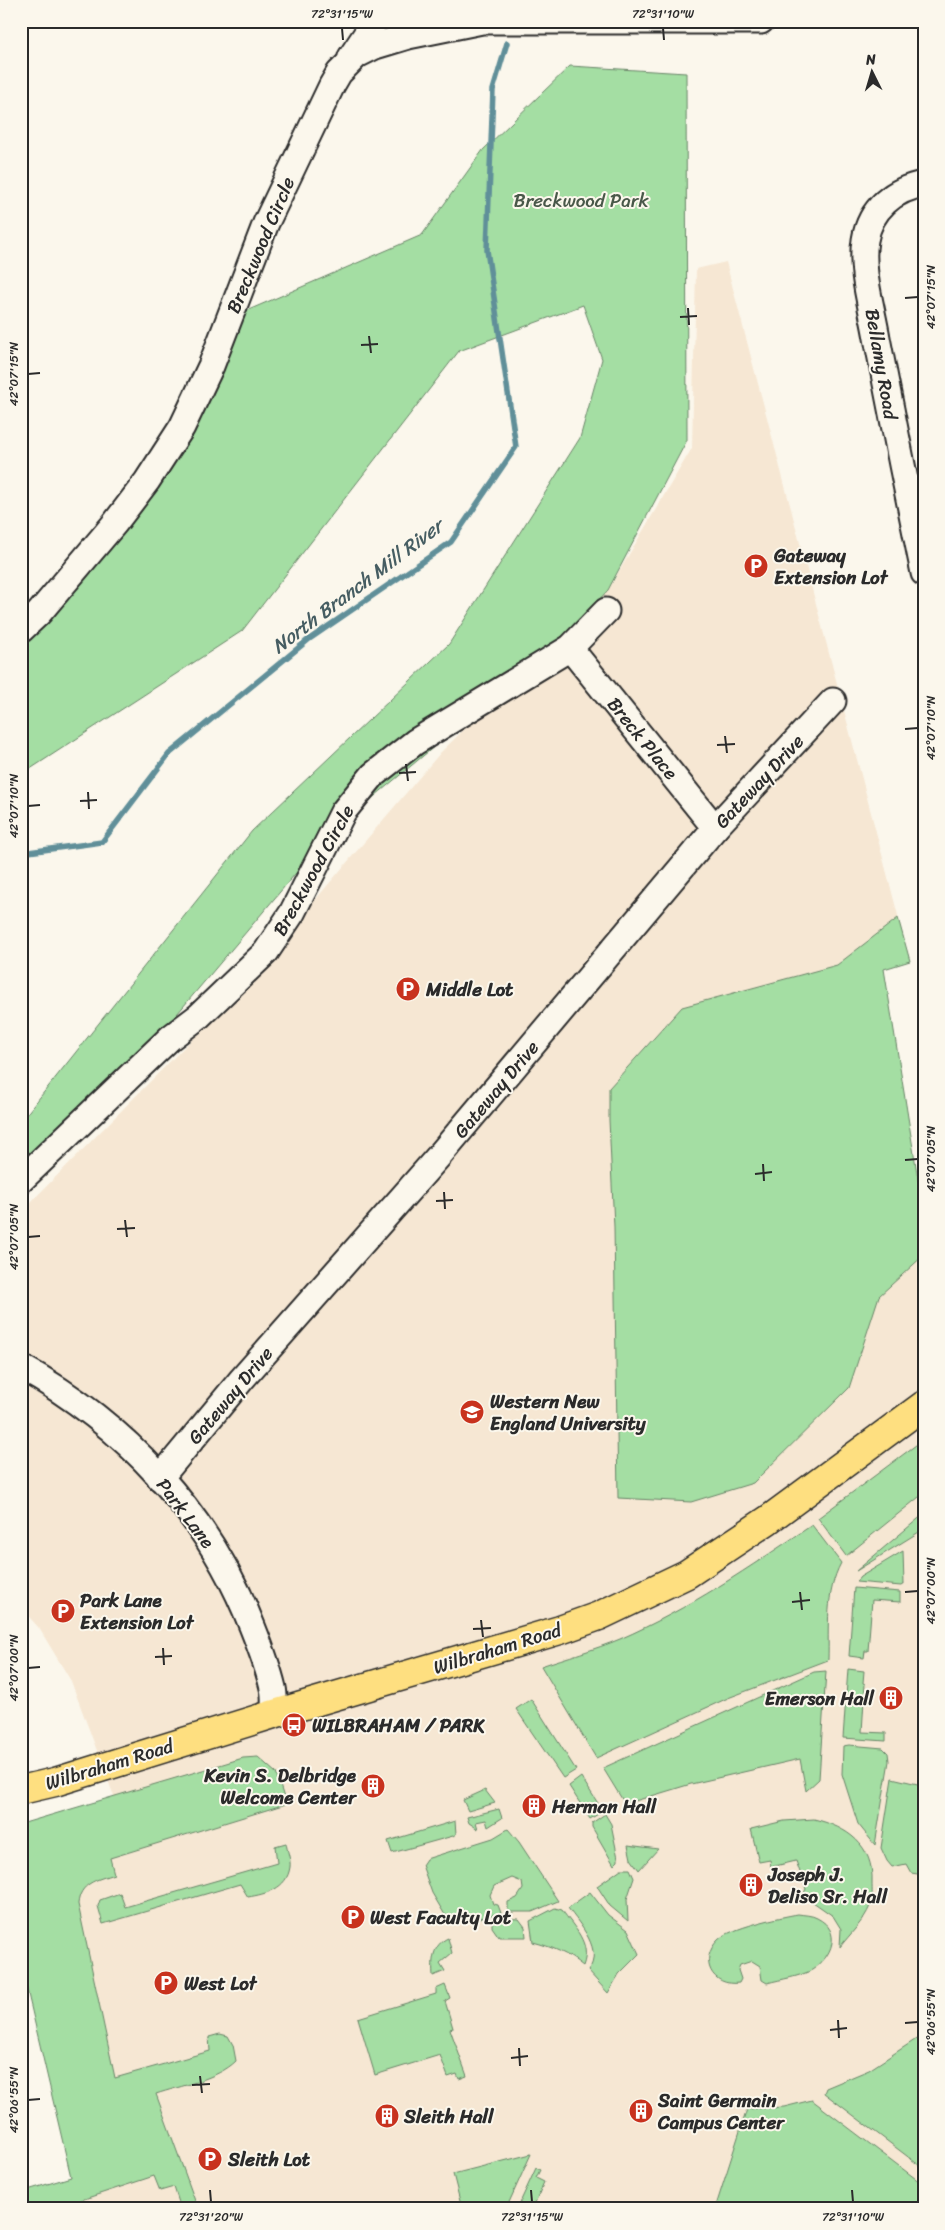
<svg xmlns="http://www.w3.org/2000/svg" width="945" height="2230" font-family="Sriracha,sans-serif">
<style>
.built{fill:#f6e7d3}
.green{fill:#a4dea3;stroke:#688467}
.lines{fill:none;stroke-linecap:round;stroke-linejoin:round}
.stream{stroke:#608f99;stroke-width:5.5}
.minor-casing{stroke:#2b2b2b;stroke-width:29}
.major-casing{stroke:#2b2b2b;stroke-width:31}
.minor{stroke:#fbf7ec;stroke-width:25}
.major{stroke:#fedf80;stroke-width:28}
.ticks{fill:none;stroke:#2b2b2b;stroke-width:2}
.labels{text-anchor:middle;stroke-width:4;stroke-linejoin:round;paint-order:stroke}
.park-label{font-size:19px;fill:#495849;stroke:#fbf7ec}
.street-label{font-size:19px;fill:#2b2b2b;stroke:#fbf7ec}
.poi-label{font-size:19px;font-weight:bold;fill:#2b2b2b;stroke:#fbf7ec;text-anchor:start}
.water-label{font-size:20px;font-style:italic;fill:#465d62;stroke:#fbf7ec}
.neatline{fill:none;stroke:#2b2b2b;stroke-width:2}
.ticks-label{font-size:12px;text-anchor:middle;fill:#2b2b2b}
</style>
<rect width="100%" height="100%" fill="#fbf7ec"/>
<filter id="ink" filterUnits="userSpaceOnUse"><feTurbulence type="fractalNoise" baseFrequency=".02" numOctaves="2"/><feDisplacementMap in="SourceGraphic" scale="10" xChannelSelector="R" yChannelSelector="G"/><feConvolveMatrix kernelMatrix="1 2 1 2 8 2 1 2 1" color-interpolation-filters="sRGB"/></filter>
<g filter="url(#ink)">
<polygon class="built" points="726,262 910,961 884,968 924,1216 924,2209 21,2209 115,2167 43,1822 115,1799 71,1681 39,1628 21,1608 21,1212 224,1007 441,752 608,590 692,448 696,269"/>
<g class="green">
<polygon points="570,66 686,73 687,440 608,590 560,642 328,835 21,1199 21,1121 252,831 449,644 580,438 602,359 583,305 459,351 242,631 21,775 21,629 136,489 230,318 422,235 483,150"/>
<polygon points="898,918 910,961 884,969 924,1216 924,1255 879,1296 849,1388 753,1483 691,1502 618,1498 614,1227 609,1120 609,1088 682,1007 837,965"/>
<polygon points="924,1439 924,1493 846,1556 818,1518"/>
<polygon points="924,1514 924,1529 856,1571"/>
<path d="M812 1525 841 1563C825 1593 829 1627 828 1660L728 1698 596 1758 541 1666C567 1657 594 1650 620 1639 689 1609 750 1567 812 1525Z"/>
<polygon points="903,1551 904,1584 901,1586 856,1582 860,1577"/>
<polygon points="854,1588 900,1592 900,1602 872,1600 868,1651 865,1651 864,1658 849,1656"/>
<polygon points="848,1669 864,1671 863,1683 865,1684 862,1732 886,1733 886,1741 843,1738"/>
<polygon points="826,1671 819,1779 806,1791 800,1759 691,1784 625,1804 603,1768 814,1672"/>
<polygon points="531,1699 576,1770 563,1778 516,1709"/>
<polygon points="849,1745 883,1748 888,1753 889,1761 875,1845 858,1824 842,1774 843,1746"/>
<path d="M258 1757 276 1773 286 1804 110 1858 114 1874C96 1880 80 1883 78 1904L115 2078 210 2051 209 2037 220 2034 228 2036 233 2045 236 2061C218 2079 180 2086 156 2094L198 2209H181L174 2187 160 2191 154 2176 54 2209H21V2192L71 2177 21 1964V1824L243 1758Z"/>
<polygon points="581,1777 603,1811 590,1819 569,1786"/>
<polygon points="892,1778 922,1785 924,1875 911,1873 906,1864 892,1867 887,1861 881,1848"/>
<polygon points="485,1790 495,1803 468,1811 463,1800"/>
<polygon points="499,1809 502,1818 488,1827 486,1820 476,1822 478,1829 469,1823 467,1817"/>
<polygon points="605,1814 611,1824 618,1858 618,1861 614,1865 592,1827 592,1823"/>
<path d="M814 1819C847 1827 874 1845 872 1883 872 1890 873 1899 870 1906 864 1921 850 1934 840 1947L841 1929 833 1916 803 1895 806 1889 796 1861 771 1867 770 1860 759 1862 751 1829 784 1821Z"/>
<polygon points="455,1821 456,1834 453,1836 392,1853 388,1841"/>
<polygon points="508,1829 519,1842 558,1901 532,1912 508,1912 508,1902 517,1898 523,1889 522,1882 512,1878 494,1886 490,1895 493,1904 498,1905 501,1913 470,1920 445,1915 432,1893 422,1865 426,1859 493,1838"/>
<path d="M286 1843C287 1850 291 1860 290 1867 287 1889 266 1894 248 1897L240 1884 103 1924 98 1906 100 1900 120 1893 125 1907 277 1863 275 1846Z"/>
<polygon points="628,1845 658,1849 639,1870 631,1859"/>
<polygon points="621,1869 630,1869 634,1878 627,1899 628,1921 610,1906 597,1886"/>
<path d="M590 1892 608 1915 628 1930 639 1954 619 1974 608 1993 588 1971C604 1950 580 1925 568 1908Z"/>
<path d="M555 1908 562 1910C574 1928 592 1943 583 1966 567 1953 552 1947 533 1942L530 1921Z"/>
<path d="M798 1914C804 1915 812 1915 817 1918 843 1931 832 1957 812 1970 799 1977 782 1979 767 1983L762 1980 760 1966 752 1961 740 1965 738 1970 741 1979 739 1983C712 1987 698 1960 718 1940 730 1928 780 1917 798 1914Z"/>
<polygon points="497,1918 519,1919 525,1927 526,1937 499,1937 492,1927 492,1923"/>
<path d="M448 1938 452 1953 440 1963 445 1971 433 1976C432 1961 432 1945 448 1938Z"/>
<polygon points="445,1985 450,1998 445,2001 453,2028 450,2029 467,2076 459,2079 457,2074 448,2077 440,2055 375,2075 358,2018 436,1994 436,1989"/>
<polygon points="924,2034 924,2169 824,2093 826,2088 869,2070"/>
<polygon points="812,2100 924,2185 924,2209 715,2209 747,2109 784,2107"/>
<polygon points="531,2154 506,2209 462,2209 453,2174"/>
<polygon points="536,2168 540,2170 536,2178 544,2182 535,2203 546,2209 517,2209"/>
</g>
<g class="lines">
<polyline class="stream" points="21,853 102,842 169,754 308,640 451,542 516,447 487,250 493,90 507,43"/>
<defs>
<g id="minor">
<polyline points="351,57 375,21"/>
<path d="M924 184C894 189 870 209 865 240 860 271 872 307 877 338 892 416 908 495 924 573"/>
<polyline points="21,630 39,613 115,523 147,481 182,427 211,366 266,223 332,85 339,73 357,55 375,46 408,36 482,21 761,21"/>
<polyline points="570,648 715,828"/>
<polyline points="21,1180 170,1038 199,1016 266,952 292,913 343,812 373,775 415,742 570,648 606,611"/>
<path d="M21 1367C125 1424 209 1515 252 1626 260 1646 268 1667 273 1688 275 1696 274 1706 274 1714"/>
<polyline points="160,1478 242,1379 438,1157 715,828 833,701"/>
</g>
<polyline id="major" points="21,1790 55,1782 274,1714 560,1630 599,1616 687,1574 768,1520 924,1405"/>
</defs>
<use href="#minor" class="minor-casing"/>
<use href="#major" class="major-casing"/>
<use href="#minor" class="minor"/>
<use href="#major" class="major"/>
</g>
</g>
<path class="ticks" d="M342 28 343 40M663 28 664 40M905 298 918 297M688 308 689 325M680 317 697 316M369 336 371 353M361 345 378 344M28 374 40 373M905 729 918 728M725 736 727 753M717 745 735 744M406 764 408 781M399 773 416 772M88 792 89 809M80 801 97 800M28 806 40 805M905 1160 918 1159M763 1164 764 1181M755 1174 772 1172M444 1192 445 1209M436 1201 453 1200M125 1220 127 1237M117 1229 135 1228M28 1237 40 1236M800 1592 802 1610M905 1592 918 1591M792 1602 810 1600M481 1620 483 1637M473 1629 491 1628M163 1648 164 1665M155 1657 172 1656M28 1668 40 1667M838 2020 839 2038M905 2023 918 2022M830 2030 847 2028M519 2048 520 2066M511 2058 528 2056M200 2076 202 2093M192 2085 210 2084M28 2100 40 2099M210 2190 211 2202M531 2190 532 2202M852 2190 853 2202"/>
<defs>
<symbol id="parking-disc" viewBox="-11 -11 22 22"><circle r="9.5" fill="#c8321e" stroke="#fbf7ec"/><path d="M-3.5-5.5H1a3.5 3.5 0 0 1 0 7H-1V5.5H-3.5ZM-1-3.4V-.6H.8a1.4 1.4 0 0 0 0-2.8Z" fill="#fff"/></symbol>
<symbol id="university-disc" viewBox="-11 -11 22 22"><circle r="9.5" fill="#c8321e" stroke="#fbf7ec"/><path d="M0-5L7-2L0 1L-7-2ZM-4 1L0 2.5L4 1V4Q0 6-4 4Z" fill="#fff"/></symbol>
<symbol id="building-disc" viewBox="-11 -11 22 22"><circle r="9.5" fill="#c8321e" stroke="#fbf7ec"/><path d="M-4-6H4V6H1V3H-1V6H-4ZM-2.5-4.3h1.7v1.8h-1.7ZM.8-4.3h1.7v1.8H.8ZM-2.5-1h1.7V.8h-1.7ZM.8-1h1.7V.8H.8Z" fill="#fff"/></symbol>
<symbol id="bus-disc" viewBox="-11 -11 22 22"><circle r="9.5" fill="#c8321e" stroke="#fbf7ec"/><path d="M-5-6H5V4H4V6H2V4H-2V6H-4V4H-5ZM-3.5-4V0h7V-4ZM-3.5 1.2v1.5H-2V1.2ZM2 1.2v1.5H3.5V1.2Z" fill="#fff"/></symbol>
</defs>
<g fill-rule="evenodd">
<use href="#parking-disc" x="742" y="552" width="28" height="28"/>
<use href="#parking-disc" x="394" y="975" width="28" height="28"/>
<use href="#university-disc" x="458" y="1398" width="28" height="28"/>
<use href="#parking-disc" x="49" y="1597" width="28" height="28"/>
<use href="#building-disc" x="877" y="1684" width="28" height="28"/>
<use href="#bus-disc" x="280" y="1711" width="28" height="28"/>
<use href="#building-disc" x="359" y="1772" width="28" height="28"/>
<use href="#building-disc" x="520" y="1792" width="28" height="28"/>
<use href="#building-disc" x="737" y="1871" width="28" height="28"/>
<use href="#parking-disc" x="339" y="1903" width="28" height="28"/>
<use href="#parking-disc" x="152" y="1969" width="28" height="28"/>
<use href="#building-disc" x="627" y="2097" width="28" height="28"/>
<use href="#building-disc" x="373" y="2102" width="28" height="28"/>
<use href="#parking-disc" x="196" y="2145" width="28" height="28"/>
</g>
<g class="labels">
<g class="park-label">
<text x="581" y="207">Breckwood Park</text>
</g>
<g class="street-label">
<text transform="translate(260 245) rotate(-67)" y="7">Breckwood Circle</text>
<text transform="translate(882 364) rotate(80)" y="7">Bellamy Road</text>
<text transform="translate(643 738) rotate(51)" y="7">Breck Place</text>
<text transform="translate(759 781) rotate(-47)" y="7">Gateway Drive</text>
<text transform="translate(313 870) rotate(-61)" y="7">Breckwood Circle</text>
<text transform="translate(496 1089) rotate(-50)" y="7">Gateway Drive</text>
<text transform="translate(230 1395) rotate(-50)" y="7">Gateway Drive</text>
<text transform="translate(186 1513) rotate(53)" y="7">Park Lane</text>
<text transform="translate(497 1648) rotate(-17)" y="7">Wilbraham Road</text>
<text transform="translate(109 1764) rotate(-17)" y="7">Wilbraham Road</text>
</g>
<g class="poi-label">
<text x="774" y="562">Gateway<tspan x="774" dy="22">Extension Lot</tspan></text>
<text x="426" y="996">Middle Lot</text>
<text x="490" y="1408">Western New<tspan x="490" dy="22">England University</tspan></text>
<text x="80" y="1607">Park Lane<tspan x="80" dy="22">Extension Lot</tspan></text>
<text x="874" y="1705" text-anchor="end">Emerson Hall</text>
<text x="312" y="1732">WILBRAHAM / PARK</text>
<text x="356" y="1782" text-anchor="end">Kevin S. Delbridge<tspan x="356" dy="22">Welcome Center</tspan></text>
<text x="552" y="1813">Herman Hall</text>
<text x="768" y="1881">Joseph J.<tspan x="768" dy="22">Deliso Sr. Hall</tspan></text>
<text x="370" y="1924">West Faculty Lot</text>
<text x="184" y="1990">West Lot</text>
<text x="658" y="2107">Saint Germain<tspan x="658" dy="22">Campus Center</tspan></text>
<text x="404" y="2123">Sleith Hall</text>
<text x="228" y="2166">Sleith Lot</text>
</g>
<g class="water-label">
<text transform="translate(357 586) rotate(-37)" y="7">North Branch Mill River</text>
</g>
</g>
<rect width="945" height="2230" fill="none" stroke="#fbf7ec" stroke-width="55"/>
<g transform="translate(872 72) rotate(355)" stroke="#fbf7ec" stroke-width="4" paint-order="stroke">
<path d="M0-4L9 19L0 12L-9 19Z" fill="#2b2b2b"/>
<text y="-8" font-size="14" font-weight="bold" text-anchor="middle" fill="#2b2b2b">N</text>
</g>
<rect x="28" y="28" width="890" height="2174" class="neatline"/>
<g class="ticks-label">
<text x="342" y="18">72°31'15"W</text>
<text x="663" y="18">72°31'10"W</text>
<text transform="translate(931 297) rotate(-90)" y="4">42°07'15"N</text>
<text transform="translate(14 374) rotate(-90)" y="4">42°07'15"N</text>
<text transform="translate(931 728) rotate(-90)" y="4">42°07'10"N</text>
<text transform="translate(14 806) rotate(-90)" y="4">42°07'10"N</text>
<text transform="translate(931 1159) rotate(-90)" y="4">42°07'05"N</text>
<text transform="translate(14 1237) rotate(-90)" y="4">42°07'05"N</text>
<text transform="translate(931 1591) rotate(-90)" y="4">42°07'00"N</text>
<text transform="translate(14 1668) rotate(-90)" y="4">42°07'00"N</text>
<text transform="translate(931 2022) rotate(-90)" y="4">42°06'55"N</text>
<text transform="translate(14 2100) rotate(-90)" y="4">42°06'55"N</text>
<text x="211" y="2221">72°31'20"W</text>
<text x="532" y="2221">72°31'15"W</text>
<text x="853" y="2221">72°31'10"W</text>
</g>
</svg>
